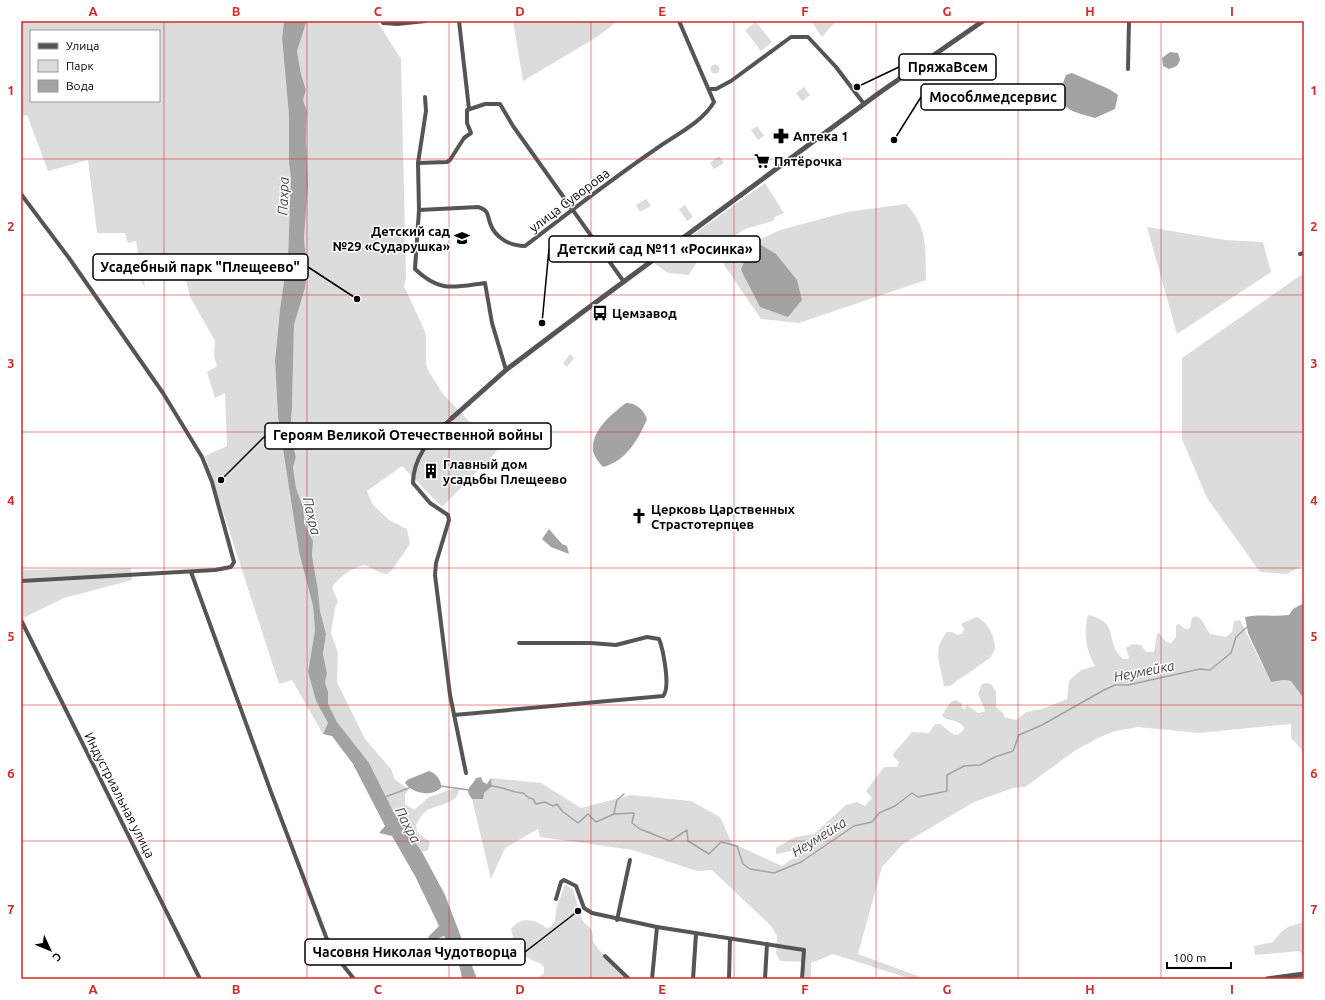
<svg xmlns="http://www.w3.org/2000/svg" width="1325" height="1000" font-family="Ubuntu,sans-serif">
<style>
.green{fill:#dcdcdc;fill-rule:evenodd}
.water{fill:#a3a3a3}
.lines{fill:none;stroke-linecap:round;stroke-linejoin:round}
.stream{stroke:#a3a3a3;stroke-width:1.5}
.minor{stroke:#555;stroke-width:4}
.tertiary{stroke:#555;stroke-width:5}
.grid{fill:none;stroke:#d62828;stroke-width:1;stroke-opacity:0.55}
.labels{text-anchor:middle;stroke-width:3;stroke-linejoin:round;paint-order:stroke}
.poi-label{font-size:13px;font-weight:bold;fill:#000;stroke:#fff;text-anchor:start}
.street-label{font-size:13px;fill:#000;stroke:#fff}
.water-label{font-size:14px;font-style:italic;fill:#444;stroke:#fff}
.leader{fill:none;stroke:#000;stroke-width:1.5}
.callout-dot{fill:#000;stroke:#fff;stroke-width:1.5}
.callout{fill:#fff;stroke:#000;stroke-width:1.5}
.callout-label{font-size:14px;text-anchor:middle;font-weight:bold;fill:#000}
.neatline{fill:none;stroke:#d62828;stroke-width:1.5}
.grid-label{font-size:13px;text-anchor:middle;font-weight:bold;fill:#d62828}
</style>
<rect width="100%" height="100%" fill="#fff"/>
<g class="green">
<path d="M21 21H284L282 38 289 116V164L291 178 288 255 280 309 275 361 278 417 299 552 313 606 315 630 308 672 316 701 328 723 323 734 292 680 279 684 205 456 227 446 225 393 215 398 207 372 217 366 214 356 215 341 190 297 186 281 159 273 144 280 145 288 138 273 141 271 136 241 128 243 125 233H97L88 160 48 171 27 115 21 117ZM31 31H159V101H31Z"/>
<path d="M306 21H377L401 59 406 278 404 286 426 334V364L429 372 443 394 497 451 442 507 402 466 367 491 373 505 389 520 407 529 410 544 392 570 387 574 381 573 365 565C350 568 341 576 332 587L338 602 335 608 331 633 338 653 337 682 365 739 391 769 395 780 406 787 408 791 405 794V804L414 810 429 797 456 788 459 789C459 805 434 804 425 812 421 815 418 821 416 825L417 832 430 842 428 850 422 852 394 813 351 741 337 722 327 704 328 692 325 682 327 673 323 654 326 634 320 611 318 590 312 556 313 541 305 525 303 507 296 488 293 467 296 457 290 434 292 408 294 325 305 288 307 273 304 237 307 111 303 100 306 90 301 74 297 51Z"/>
<polygon points="513,21 618,21 597,37 523,81"/>
<polygon points="811,21 836,21 822,37"/>
<polygon points="756,22 772,42 761,51 745,30"/>
<circle cx="715" cy="69" r="4.5"/>
<polygon points="804,87 810,95 802,101 796,93"/>
<polygon points="757,126 764,136 758,140 751,130"/>
<polygon points="719,156 724,163 714,169 710,163"/>
<polygon points="765,183 784,213 775,217 773,221 745,229 698,260 689,275 668,273 654,263"/>
<polygon points="646,199 651,206 640,212 636,205"/>
<path d="M906 204C929 228 925 250 926 280L799 323 761 319 724 265V257L780 230 847 212Z"/>
<polygon points="685,205 693,217 687,221 679,209"/>
<polygon points="1147,227 1225,240 1263,242 1271,272 1177,334"/>
<polygon points="1301,275 1304,275 1304,565 1287,574 1260,572 1207,498 1182,439 1182,358"/>
<polygon points="570,354 574,358 567,367 563,363"/>
<polygon points="131,568 132,580 64,598 21,619 21,570"/>
<path d="M1088 615C1122 623 1103 641 1123 659H1128L1129 657 1126 648 1133 644 1141 645 1146 652H1154L1157 634 1159 633 1166 642 1171 643 1176 637V625L1179 624 1185 629 1190 628 1192 618 1196 616 1201 619 1210 634 1226 637 1232 632 1234 621 1240 620 1271 682 1284 680 1291 681 1304 699V752L1291 738V724L1199 733 1138 727 1115 731 1098 738 1076 750 1025 787 1013 788 974 802 903 844 882 867 858 954 926 979H911L833 954 811 963V979H803L804 962 780 961 776 954 777 936 771 926 712 870 697 871 633 850 540 837 538 829 505 848 491 879 472 799H482L484 793 492 784 491 778 541 783 581 808 631 795 691 801 720 817 732 843 782 866 808 848 776 854V848L795 837 814 834 846 805 857 802 865 806 872 798 866 791 884 767H897L899 762 893 756 894 753 912 732 929 733 935 724H940L953 734 958 735 964 729 963 726C955 718 948 722 942 716L946 708 951 702 956 700 961 703 963 709H965L967 705 978 713 984 712 985 710 978 694 982 684 987 683 992 685 996 692V707L1004 714V717L1016 720 1026 712 1042 709 1067 699 1069 681 1081 670 1095 666C1086 651 1083 632 1088 615Z"/>
<path d="M976 617C986 619 996 638 995 649L990 658 961 678 950 686H944C941 664 931 651 947 632H952L957 635 962 634 964 629 961 624Z"/>
<path d="M565 885 573 889C576 898 578 908 581 917 585 928 594 924 593 941L599 950 630 979H536L544 973V967C540 962 535 962 530 959 519 954 513 940 511 929 520 916 536 919 546 928L551 927 555 922 556 909Z"/>
<polygon points="1304,922 1304,957 1299,951 1255,955 1254,946 1273,942 1281,932 1288,927"/>
</g>
<g class="water">
<polygon points="284,21 306,21 306,23 297,51 301,74 306,90 303,100 307,111 306,140 308,185 304,237 307,273 305,288 294,325 292,408 290,434 296,457 293,467 296,488 303,507 305,525 313,541 312,556 318,590 320,611 326,634 323,654 327,673 325,682 328,692 328,704 337,722 369,763 394,813 422,852 445,895 477,979 462,979 460,968 444,936 432,941 428,937 439,926 415,876 392,836 379,833 385,826 353,764 332,736 323,734 328,723 316,701 308,672 315,630 313,606 299,552 278,417 275,361 280,309 288,255 291,178 289,164 289,116 282,38"/>
<polygon points="1170,52 1178,53 1180,60 1177,66 1169,69 1163,66 1162,58"/>
<path d="M1072 73 1109 89 1118 95 1115 109 1095 118C1067 110 1053 108 1066 75Z"/>
<polygon points="761,245 776,254 797,280 802,300 788,317 760,307 741,270 747,254"/>
<path d="M626 403C636 403 643 409 647 419 638 440 626 461 603 467 599 463 594 456 593 451 591 430 612 414 626 403Z"/>
<polygon points="549,529 562,544 567,546 569,554 551,547 542,539"/>
<path d="M1304 603V699L1291 681 1284 680 1271 682 1248 633 1245 617C1260 614 1274 617 1289 615L1293 609Z"/>
<path d="M429 771C436 773 442 781 441 788 431 797 413 794 405 783L407 780Z"/>
<path d="M481 777 483 782 487 784 491 778 492 786 484 793 483 799H472C463 788 472 787 476 778Z"/>
</g>
<g class="lines">
<g class="stream">
<polyline points="441,786 469,790"/>
<path d="M492 786C504 787 513 793 523 793L529 798 533 799 536 804 545 802 553 806 557 804 562 811 578 823 588 814 596 822 614 814 634 813 632 823 640 829 670 841 687 830 688 841 709 854 721 842 737 846 743 864 750 869 774 873 801 862 854 826 872 822 879 813 895 806 912 793 918 797 947 791V775L964 766 980 765 995 757 1013 751 1019 735 1042 725 1104 690 1115 685H1128L1200 669 1210 670 1231 653 1236 637 1247 627"/>
<polyline points="385,797 409,788"/>
<polyline points="614,813 617,800 624,794"/>
</g>
<g class="minor">
<polyline points="459,21 469,109"/>
<polyline points="383,23 397,24 426,21"/>
<polyline points="1128,69 1129,21"/>
<polyline points="709,89 716,89 731,81 791,37 808,37 836,67 864,104"/>
<path d="M425 97 426 111 418 163 419 210 415 269C440 293 454 287 485 283L492 323 506 370"/>
<polyline points="418,163 447,162 450,160 464,138 471,133 467,123 467,110 485,104 500,104 513,126 624,282"/>
<polyline points="21,194 69,258 163,393 202,457 212,482 234,562 231,567 215,570 21,581"/>
<path d="M419 210 478 207C488 210 487 213 490 223 495 238 510 246 525 246 567 214 609 181 653 151 673 136 701 124 714 102L679 21"/>
<polyline points="1300,254 1304,253"/>
<path d="M452 418C433 434 413 457 413 483L430 503 448 515 449 520 436 563 435 575 450 695 466 773"/>
<polyline points="191,572 271,792 331,950 354,979"/>
<polyline points="21,620 200,979"/>
<path d="M454 715 663 696C671 688 663 649 659 639L647 637 616 645 591 643H519"/>
<polyline points="556,899 561,882 564,880 576,886 584,908 592,913 657,927 804,950 802,979"/>
<polyline points="617,920 630,860"/>
<polyline points="605,956 629,979"/>
<polyline points="652,979 657,927"/>
<polyline points="693,979 696,934"/>
<polyline points="729,979 730,939"/>
<polyline points="765,979 767,944"/>
</g>
<g class="tertiary">
<polyline points="452,418 506,370 580,314 879,93 983,21"/>
<polyline points="1267,979 1304,974"/>
</g>
</g>
<path class="grid" d="M164 21V979M307 21V979M449 21V979M591 21V979M734 21V979M876 21V979M1018 21V979M1161 21V979M21 159H1304M21 295H1304M21 432H1304M21 568H1304M21 705H1304M21 841H1304"/>
<defs>
<symbol id="pharmacy-bare" viewBox="-9 -9 18 18"><path d="M-2-6h4v4h4v4h-4v4h-4v-4h-4v-4h4Z" fill="#000" stroke="#fff" stroke-width="2.5" paint-order="stroke"/></symbol>
<symbol id="supermarket-bare" viewBox="-9 -9 18 18"><path d="M-6-5.5h2.5l.6 2H6L4.5 2H-2.5L-4.4-4H-6ZM-1.5 3.2a1.3 1.3 0 1 0 .1 0ZM3 3.2a1.3 1.3 0 1 0 .1 0Z" fill="#000" stroke="#fff" stroke-width="2.5" paint-order="stroke"/></symbol>
<symbol id="school-bare" viewBox="-9 -9 18 18"><path d="M0-5L7-2L0 1L-7-2ZM-4 1L0 2.5L4 1V4Q0 6-4 4Z" fill="#000" stroke="#fff" stroke-width="2.5" paint-order="stroke"/></symbol>
<symbol id="bus-bare" viewBox="-9 -9 18 18"><path d="M-5-6H5V4H4V6H2V4H-2V6H-4V4H-5ZM-3.5-4V0h7V-4ZM-3.5 1.2v1.5H-2V1.2ZM2 1.2v1.5H3.5V1.2Z" fill="#000" stroke="#fff" stroke-width="2.5" paint-order="stroke"/></symbol>
<symbol id="building-bare" viewBox="-9 -9 18 18"><path d="M-4-6H4V6H1V3H-1V6H-4ZM-2.5-4.3h1.7v1.8h-1.7ZM.8-4.3h1.7v1.8H.8ZM-2.5-1h1.7V.8h-1.7ZM.8-1h1.7V.8H.8Z" fill="#000" stroke="#fff" stroke-width="2.5" paint-order="stroke"/></symbol>
<symbol id="church-bare" viewBox="-9 -9 18 18"><path d="M-1.2-6h2.4v3.5h3.3v2.4h-3.3V6h-2.4V-.1h-3.3v-2.4h3.3Z" fill="#000" stroke="#fff" stroke-width="2.5" paint-order="stroke"/></symbol>
</defs>
<g fill-rule="evenodd">
<use href="#pharmacy-bare" x="770" y="125" width="22" height="22"/>
<use href="#supermarket-bare" x="751" y="150" width="22" height="22"/>
<use href="#school-bare" x="451" y="227" width="22" height="22"/>
<use href="#bus-bare" x="589" y="302" width="22" height="22"/>
<use href="#building-bare" x="420" y="460" width="22" height="22"/>
<use href="#church-bare" x="628" y="505" width="22" height="22"/>
</g>
<g class="labels">
<g class="poi-label">
<text x="793" y="141">Аптека 1</text>
<text x="774" y="166">Пятёрочка</text>
<text x="450" y="236" text-anchor="end">Детский сад<tspan x="450" dy="15">№29 «Сударушка»</tspan></text>
<text x="612" y="318">Цемзавод</text>
<text x="443" y="469">Главный дом<tspan x="443" dy="15">усадьбы Плещеево</tspan></text>
<text x="651" y="514">Церковь Царственных<tspan x="651" dy="15">Страстотерпцев</tspan></text>
</g>
<g class="street-label">
<text transform="translate(569 200) rotate(-37)" y="5">улица Суворова</text>
<text transform="translate(120 795) rotate(63)" y="5">Индустриальная улица</text>
</g>
<g class="water-label">
<text transform="translate(283 196) rotate(-88)" y="5">Пахра</text>
<text transform="translate(312 516) rotate(77)" y="5">Пахра</text>
<text transform="translate(1144 671) rotate(-11)" y="5">Неумейка</text>
<text transform="translate(408 825) rotate(62)" y="5">Пахра</text>
<text transform="translate(819 837) rotate(-32)" y="5">Неумейка</text>
</g>
</g>
<path class="leader" d="M857 87L899 67M894 140L921 97M542 323L549 249M357 299L308 267M221 480L265 436M578 911L525 952"/>
<g class="callout-dot">
<circle cx="857" cy="87" r="4"/>
<circle cx="894" cy="140" r="4"/>
<circle cx="542" cy="323" r="4"/>
<circle cx="357" cy="299" r="4"/>
<circle cx="221" cy="480" r="4"/>
<circle cx="578" cy="911" r="4"/>
</g>
<g class="callout">
<rect x="899" y="54" width="97" height="26" rx="4"/>
<rect x="921" y="84" width="144" height="26" rx="4"/>
<rect x="549" y="236" width="211" height="26" rx="4"/>
<rect x="93" y="254" width="215" height="26" rx="4"/>
<rect x="265" y="423" width="286" height="26" rx="4"/>
<rect x="305" y="939" width="220" height="26" rx="4"/>
</g>
<g class="callout-label">
<text x="948" y="72">ПряжаВсем</text>
<text x="993" y="102">Мособлмедсервис</text>
<text x="655" y="254">Детский сад №11 «Росинка»</text>
<text x="200" y="272">Усадебный парк "Плещеево"</text>
<text x="408" y="440">Героям Великой Отечественной войны</text>
<text x="415" y="957">Часовня Николая Чудотворца</text>
</g>
<rect width="1325" height="1000" fill="none" stroke="#ffffff" stroke-width="44"/>
<rect x="30" y="30" width="130" height="72" fill="#ffffff" stroke="#999999"/>
<rect x="38" y="43" width="20" height="6" fill="#555555" stroke="#999999"/>
<text x="66" y="50" font-size="12" fill="#000000">Улица</text>
<rect x="38" y="60" width="20" height="12" fill="#dcdcdc" stroke="#999999"/>
<text x="66" y="70" font-size="12" fill="#000000">Парк</text>
<rect x="38" y="80" width="20" height="12" fill="#a3a3a3" stroke="#999999"/>
<text x="66" y="90" font-size="12" fill="#000000">Вода</text>
<g transform="translate(50 950) rotate(134)" stroke="#ffffff" stroke-width="3" paint-order="stroke">
<path d="M0-3L7 15L0 10L-7 15Z" fill="#000000"/>
<text y="-6" font-size="11" font-weight="bold" text-anchor="middle" fill="#000000">С</text>
</g>
<path d="M1167 962v6h64v-6" fill="none" stroke="#000000" stroke-width="2"/>
<text x="1173" y="962" font-size="12" fill="#000000" stroke="#ffffff" stroke-width="3" paint-order="stroke">100 m</text>
<rect x="22" y="22" width="1281" height="956" class="neatline"/>
<g class="grid-label">
<text x="93" y="16">A</text>
<text x="236" y="16">B</text>
<text x="378" y="16">C</text>
<text x="520" y="16">D</text>
<text x="662" y="16">E</text>
<text x="805" y="16">F</text>
<text x="947" y="16">G</text>
<text x="1090" y="16">H</text>
<text x="1232" y="16">I</text>
<text x="11" y="95">1</text>
<text x="1314" y="95">1</text>
<text x="11" y="231">2</text>
<text x="1314" y="231">2</text>
<text x="11" y="368">3</text>
<text x="1314" y="368">3</text>
<text x="11" y="505">4</text>
<text x="1314" y="505">4</text>
<text x="11" y="641">5</text>
<text x="1314" y="641">5</text>
<text x="11" y="778">6</text>
<text x="1314" y="778">6</text>
<text x="11" y="914">7</text>
<text x="1314" y="914">7</text>
<text x="93" y="994">A</text>
<text x="236" y="994">B</text>
<text x="378" y="994">C</text>
<text x="520" y="994">D</text>
<text x="662" y="994">E</text>
<text x="805" y="994">F</text>
<text x="947" y="994">G</text>
<text x="1090" y="994">H</text>
<text x="1232" y="994">I</text>
</g>
</svg>
